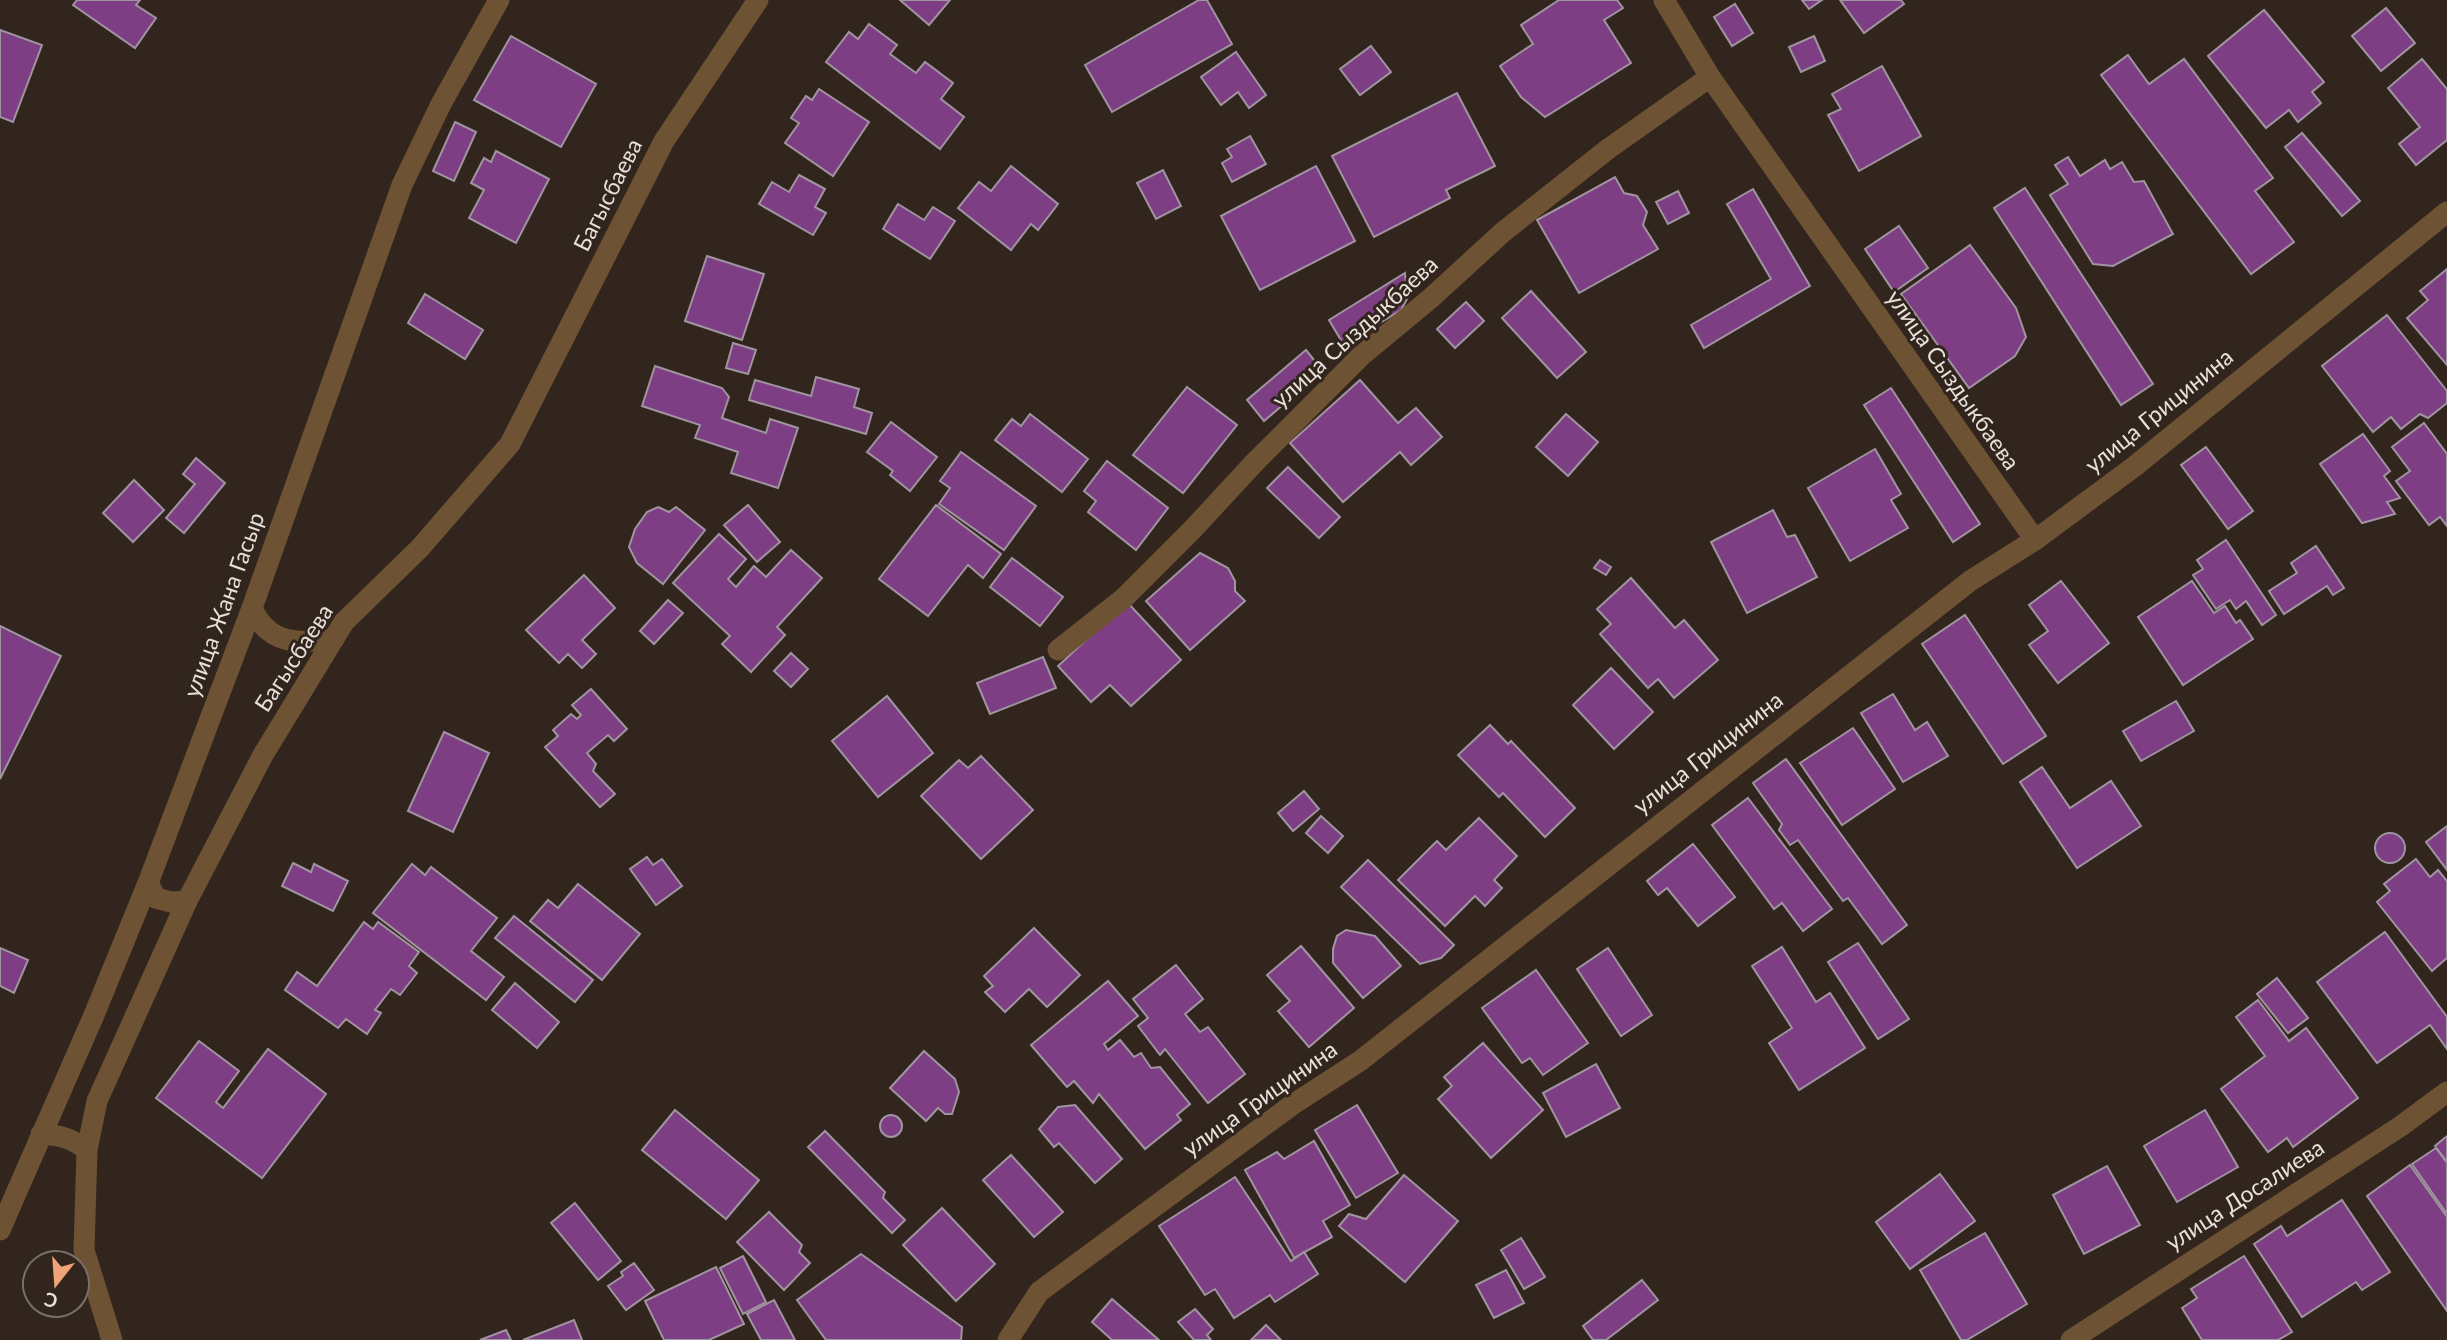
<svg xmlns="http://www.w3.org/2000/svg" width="2447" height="1340" font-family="Lato,sans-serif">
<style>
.building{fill:#7d3e83;stroke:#a094a1;stroke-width:2}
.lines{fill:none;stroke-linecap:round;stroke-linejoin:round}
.minor{stroke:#6d5234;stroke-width:21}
.tertiary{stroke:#6d5234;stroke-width:21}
.labels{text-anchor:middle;stroke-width:6;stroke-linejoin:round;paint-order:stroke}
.street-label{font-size:23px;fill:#e8e0da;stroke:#31251d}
</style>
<rect width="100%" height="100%" fill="#31251d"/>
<g class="building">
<polygon points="77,0 140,0 136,5 156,18 135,48 73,5"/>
<polygon points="900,0 950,0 929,25"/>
<polygon points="1199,0 1207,0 1232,44 1112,112 1085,65"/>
<polygon points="1559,0 1617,0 1623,8 1604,20 1631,63 1545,117 1521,97 1500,66 1533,44 1521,25"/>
<polygon points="1802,0 1822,0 1809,9"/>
<polygon points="1840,0 1901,0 1904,4 1864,33"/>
<polygon points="1735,4 1753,33 1732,46 1714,17"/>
<polygon points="2386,8 2415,43 2381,71 2352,36"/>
<polygon points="2264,10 2324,82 2312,92 2321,103 2298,122 2289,110 2266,128 2208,56"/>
<polygon points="869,24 897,45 890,54 916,73 925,62 953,83 941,99 964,117 940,149 826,62 849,32 858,39"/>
<polygon points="0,30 42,45 13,122 0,117"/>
<polygon points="511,36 596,84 561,147 474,100"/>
<polygon points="1814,36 1825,61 1801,72 1789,47"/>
<polygon points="1371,46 1391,72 1360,95 1340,69"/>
<polygon points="1236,52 1266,95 1249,108 1238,92 1221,105 1201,77"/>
<polygon points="2128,55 2149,84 2184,59 2273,178 2255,191 2294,242 2251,274 2101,75"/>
<polygon points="2422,59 2447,89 2447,140 2416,165 2399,144 2420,127 2388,88"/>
<polygon points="1882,66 1921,136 1859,171 1828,115 1841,109 1832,94"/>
<polygon points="819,89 869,122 833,176 785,143 799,123 791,118 806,96 812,100"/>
<polygon points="1457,93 1495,166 1446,190 1450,198 1374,237 1332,156"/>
<polygon points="455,122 476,132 454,181 433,171"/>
<polygon points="2302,133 2360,201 2342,216 2285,147"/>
<polygon points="1250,136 1266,164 1232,182 1222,163 1232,157 1227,149"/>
<polygon points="496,151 549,179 516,243 469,218 484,190 471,183 484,158 491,162"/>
<polygon points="2068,157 2080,176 2105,160 2110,169 2122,162 2134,182 2144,181 2173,234 2113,266 2093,264 2050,195 2068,184 2055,165"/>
<polygon points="1011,166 1058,204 1038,230 1031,224 1011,250 958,208 979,182 991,191"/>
<polygon points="1316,166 1355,241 1260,290 1221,216"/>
<polygon points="1163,170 1181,206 1156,219 1137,183"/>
<polygon points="799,175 825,189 815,207 826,213 813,235 759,204 772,182 789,192"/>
<polygon points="1615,177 1624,193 1637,196 1647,212 1643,225 1658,249 1579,293 1537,220"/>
<polygon points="2025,188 2153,384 2121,405 1994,208"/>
<polygon points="1753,189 1810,286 1704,348 1691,325 1771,279 1727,204"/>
<polygon points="1678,191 1689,213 1668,224 1656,202"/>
<polygon points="898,204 924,220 933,207 955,221 930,259 883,229"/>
<polygon points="1899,226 1928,268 1894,292 1865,249"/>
<polygon points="1970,245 2016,308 2026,337 2015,356 1969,388 1901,294"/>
<polygon points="707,256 764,274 742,340 685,321"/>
<polygon points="2447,269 2447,365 2407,318 2428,300 2420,291"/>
<polygon points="1405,273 1407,299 1401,310 1344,345 1329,320"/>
<polygon points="1531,291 1586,352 1557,378 1502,318"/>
<polygon points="425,294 483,330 465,359 408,323"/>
<polygon points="1466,302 1484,321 1455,348 1437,329"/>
<polygon points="2387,315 2447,391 2447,403 2428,418 2420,414 2401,429 2391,417 2373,432 2322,366"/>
<polygon points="733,343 756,350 748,374 726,368"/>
<polygon points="1306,350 1323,371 1264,421 1247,400"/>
<polygon points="655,366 722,388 729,397 722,418 766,433 770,419 798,428 778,488 731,473 738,452 695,438 700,425 642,406"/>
<polygon points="816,377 859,389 854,407 872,413 866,434 749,400 755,380 811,396"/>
<polygon points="1360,380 1398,423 1416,408 1442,437 1411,465 1400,452 1343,502 1290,443"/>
<polygon points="1187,387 1237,425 1183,493 1133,455"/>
<polygon points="1891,388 1980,524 1953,542 1864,405"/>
<polygon points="1030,414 1088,459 1062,492 995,440 1012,419 1021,426"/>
<polygon points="1566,414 1598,442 1568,476 1536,447"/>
<polygon points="891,422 937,457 910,491 890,475 893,471 867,452"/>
<polygon points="2424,423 2447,454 2447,526 2440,517 2429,525 2396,481 2410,471 2392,447"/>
<polygon points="2363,434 2390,471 2384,476 2400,498 2387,502 2395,514 2362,523 2320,464"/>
<polygon points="2206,447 2253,511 2228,529 2181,465"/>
<polygon points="1875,449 1901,494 1891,500 1908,528 1850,561 1808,488"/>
<polygon points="961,452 1036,506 1004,550 939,504 950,488 940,481"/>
<polygon points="196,458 225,483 184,533 166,518 195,484 183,474"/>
<polygon points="1107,461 1168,508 1136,550 1088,512 1096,501 1084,491"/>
<polygon points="1288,467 1340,517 1319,538 1267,488"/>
<polygon points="134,480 164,510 133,542 103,513"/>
<polygon points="748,505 780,542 757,562 724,525"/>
<polygon points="936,505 1001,554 983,578 968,565 928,616 879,579"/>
<polygon points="658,507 669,512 676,507 705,530 663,584 637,563 629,547 635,529 647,512"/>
<polygon points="1773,510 1787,537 1795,535 1817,577 1747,613 1711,542"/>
<polygon points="719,534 746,559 728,579 736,587 754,566 766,577 791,550 822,578 777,627 785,635 751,672 722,644 730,636 673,583"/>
<polygon points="2226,540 2276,615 2262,625 2246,601 2236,609 2230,600 2216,609 2193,575 2203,569 2197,560"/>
<polygon points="2316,546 2344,588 2333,595 2327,586 2284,614 2269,591 2297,573 2291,563"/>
<polygon points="1200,553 1228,568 1235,581 1235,591 1245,601 1190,650 1146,601"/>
<polygon points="1012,558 1063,597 1040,626 990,587"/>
<polygon points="1600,560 1611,567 1606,575 1594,568"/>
<polygon points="584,575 615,608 582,640 596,654 582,668 568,654 559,663 526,630"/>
<polygon points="1631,578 1675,628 1684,620 1718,660 1674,698 1658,679 1648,688 1600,634 1611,624 1597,609"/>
<polygon points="2061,581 2109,643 2058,683 2029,645 2048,631 2029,605"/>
<polygon points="2192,581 2214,613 2225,606 2236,623 2240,620 2253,639 2183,685 2138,617"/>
<polygon points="668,600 683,613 654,644 640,631"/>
<polygon points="1127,602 1181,660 1131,706 1110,685 1091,702 1058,666"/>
<polygon points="1965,615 2046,736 2003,764 1922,644"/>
<polygon points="0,626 61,656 0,779"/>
<polygon points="791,653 808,669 791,687 774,671"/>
<polygon points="1043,657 1056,688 990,714 977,683"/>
<polygon points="1611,668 1653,712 1614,749 1573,705"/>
<polygon points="591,689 627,729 614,741 608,735 587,753 596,764 593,771 615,794 600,807 545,747 558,736 553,730 571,714 577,719 581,715 572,705"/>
<polygon points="1893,694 1915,730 1927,722 1948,756 1903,782 1861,713"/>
<polygon points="887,696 933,753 878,797 832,741"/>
<polygon points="2176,701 2194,731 2141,761 2123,731"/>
<polygon points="1490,725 1508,744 1511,741 1575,808 1545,837 1503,793 1499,797 1458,755"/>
<polygon points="1853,728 1895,789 1842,825 1800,763"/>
<polygon points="444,732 489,753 453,832 408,811"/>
<polygon points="981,756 1033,810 981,859 921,796 959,760 968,768"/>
<polygon points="1786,759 1907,925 1882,944 1848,898 1843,901 1798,840 1790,845 1779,830 1782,824 1753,783"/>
<polygon points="2042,767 2070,808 2111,781 2141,826 2077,868 2020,782"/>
<polygon points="1304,791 1319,809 1293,831 1278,813"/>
<polygon points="1748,798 1832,909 1803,931 1782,903 1774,909 1712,825"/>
<polygon points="1321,816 1343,836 1328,853 1306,833"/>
<polygon points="1479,818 1517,856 1494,880 1502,888 1485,906 1475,896 1445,926 1398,880 1437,841 1446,850"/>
<polygon points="2447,826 2447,870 2426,842"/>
<circle cx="2390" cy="848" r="15"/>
<polygon points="1693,844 1735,897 1698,926 1667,888 1658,895 1647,881"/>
<polygon points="647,857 653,865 662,859 682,886 656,905 630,869"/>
<polygon points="2416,859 2430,877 2438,870 2447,881 2447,958 2432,971 2377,902 2390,891 2384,884"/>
<polygon points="1368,860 1454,945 1441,958 1420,964 1341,887"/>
<polygon points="293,863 311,872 314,864 348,881 333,911 282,886"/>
<polygon points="412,864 425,875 431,867 497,918 471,951 504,977 486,1000 373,913"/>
<polygon points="578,884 640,934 602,980 530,921 548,900 558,908"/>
<polygon points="514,916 593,980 575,1002 495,938"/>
<polygon points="364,922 373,929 378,922 419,952 409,966 417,973 400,995 391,989 375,1010 381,1013 367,1034 346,1019 338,1028 285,990 297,972 317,986"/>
<polygon points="1034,928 1080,975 1047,1007 1029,989 1005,1012 985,992 993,986 984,976"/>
<polygon points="1346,930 1375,936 1401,966 1363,998 1333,963 1333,949 1337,936"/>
<polygon points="2385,932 2447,1017 2447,1049 2430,1025 2377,1063 2317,982"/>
<polygon points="1858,943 1909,1019 1878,1039 1828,962"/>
<polygon points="1301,946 1354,1008 1309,1047 1278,1011 1290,1001 1267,975"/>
<polygon points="1782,947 1816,1002 1830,993 1865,1048 1799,1090 1769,1043 1792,1028 1752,966"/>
<polygon points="0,948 28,960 14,993 0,986"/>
<polygon points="1608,948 1652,1015 1621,1036 1577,969"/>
<polygon points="1176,965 1203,999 1185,1014 1200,1032 1208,1027 1245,1074 1208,1103 1165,1049 1160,1055 1138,1026 1148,1018 1133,999"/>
<polygon points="1536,970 1588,1043 1543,1075 1530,1058 1522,1063 1482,1008"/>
<polygon points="2277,978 2308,1018 2288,1033 2257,994"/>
<polygon points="1108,981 1138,1016 1104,1044 1108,1050 1120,1040 1134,1057 1141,1053 1151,1068 1160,1067 1190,1104 1177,1115 1181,1120 1145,1149 1099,1094 1093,1103 1074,1081 1067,1087 1031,1045"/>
<polygon points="515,983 559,1022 537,1048 492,1010"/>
<polygon points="2258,1000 2289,1041 2306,1028 2358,1098 2293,1147 2287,1138 2268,1152 2221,1089 2265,1056 2236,1017"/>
<polygon points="199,1041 239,1071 216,1102 223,1108 268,1049 326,1094 262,1178 156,1098"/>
<polygon points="1483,1043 1543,1110 1491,1158 1438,1099 1452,1086 1444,1077"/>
<polygon points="924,1051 955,1079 959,1092 952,1114 945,1114 938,1108 926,1121 890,1088"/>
<polygon points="1596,1064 1620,1108 1566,1137 1543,1093"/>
<polygon points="1075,1105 1122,1159 1095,1183 1059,1143 1054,1147 1039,1129 1058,1107"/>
<polygon points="1357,1105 1398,1173 1356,1198 1315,1130"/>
<polygon points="675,1110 759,1180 726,1219 642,1150"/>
<polygon points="2205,1110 2238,1167 2177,1202 2144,1146"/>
<circle cx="891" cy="1126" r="11"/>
<polygon points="825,1131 885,1192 883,1198 905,1220 892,1233 808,1147"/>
<polygon points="2447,1136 2447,1162 2435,1146"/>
<polygon points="1314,1141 1350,1205 1323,1221 1332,1237 1294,1258 1245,1170 1277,1152 1284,1159"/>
<polygon points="2436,1148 2447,1163 2447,1214 2412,1164"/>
<polygon points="1011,1155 1063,1212 1034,1237 983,1180"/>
<polygon points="2410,1165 2447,1217 2447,1311 2367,1196"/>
<polygon points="2107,1166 2140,1225 2084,1254 2053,1195"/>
<polygon points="1940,1174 1975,1221 1910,1269 1876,1222"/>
<polygon points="1404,1175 1458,1221 1405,1282 1339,1226 1349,1214 1366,1219"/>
<polygon points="1235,1177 1291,1261 1304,1252 1318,1274 1275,1302 1270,1295 1234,1318 1215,1289 1205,1295 1159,1226"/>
<polygon points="2342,1200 2390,1272 2362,1290 2356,1282 2302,1317 2254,1244 2281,1226 2287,1236"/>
<polygon points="575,1203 621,1261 598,1280 551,1223"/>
<polygon points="942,1208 995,1264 956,1301 903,1245"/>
<polygon points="769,1212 802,1245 799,1252 810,1263 784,1290 737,1242"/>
<polygon points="1985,1233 2027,1304 1967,1340 1961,1340 1920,1270"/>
<polygon points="1521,1238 1545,1277 1524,1289 1501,1250"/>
<polygon points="861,1254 962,1327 961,1340 826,1340 797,1300"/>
<polygon points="743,1256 766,1302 743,1314 720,1268"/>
<polygon points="2244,1256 2292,1332 2278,1340 2202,1340 2182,1308 2197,1298 2191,1289"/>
<polygon points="634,1263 654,1290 626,1310 608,1286 623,1276 621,1272"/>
<polygon points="716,1267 744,1324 709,1340 664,1340 645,1301"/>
<polygon points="1506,1270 1524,1303 1494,1318 1476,1285"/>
<polygon points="1642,1280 1658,1300 1606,1340 1593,1340 1583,1326"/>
<polygon points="1112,1299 1159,1340 1112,1340 1092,1322"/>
<polygon points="774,1300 795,1340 761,1340 747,1314"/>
<polygon points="1195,1309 1213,1329 1207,1335 1211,1340 1194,1340 1178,1322"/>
<polygon points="574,1320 582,1340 523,1340"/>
<polygon points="1266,1325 1281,1340 1251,1340"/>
<polygon points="506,1330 511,1340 480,1340"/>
</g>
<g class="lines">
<g class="minor">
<polyline points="1664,0 1710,77 2035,540"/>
<path d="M252 608C268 645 299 644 334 639"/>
<polyline points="1058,650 1124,598 1193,529 1255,462 1361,356 1431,298 1503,232 1608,149 1710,77"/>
<polyline points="148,883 156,898 171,902 187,901"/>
<path d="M41 1134C60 1135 71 1138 87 1150"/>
<polyline points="0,1230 94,1015 148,883 252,608 402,185 441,104 499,0"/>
<polyline points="1008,1340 1039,1292 1292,1105 1360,1061 1970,581 2035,540 2135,466 2447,212"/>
<polyline points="2071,1340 2401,1126 2447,1092"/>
</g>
<polyline class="tertiary" points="112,1340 84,1250 87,1150 97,1101 187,901 263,755 344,622 420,548 510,444 664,141 758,0"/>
</g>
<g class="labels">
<g class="street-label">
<text transform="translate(608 195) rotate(-63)" y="8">Багысбаева</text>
<text transform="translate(1355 332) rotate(-42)" y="8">улица Сыздыкбаева</text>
<text transform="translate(1953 380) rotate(55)" y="8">улица Сыздыкбаева</text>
<text transform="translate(2159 411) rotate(-39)" y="8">улица Грицинина</text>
<text transform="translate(224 605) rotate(-70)" y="8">улица Жана Гасыр</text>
<text transform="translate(294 658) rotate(-57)" y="8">Багысбаева</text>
<text transform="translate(1708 753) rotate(-38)" y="8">улица Грицинина</text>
<text transform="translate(1260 1099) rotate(-35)" y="8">улица Грицинина</text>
<text transform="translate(2245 1195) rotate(-33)" y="8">улица Досалиева</text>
</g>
</g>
<g transform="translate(56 1284) rotate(197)"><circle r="33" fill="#31251d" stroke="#7a7069" stroke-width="2"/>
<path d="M0-5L12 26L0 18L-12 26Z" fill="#efa377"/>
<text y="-10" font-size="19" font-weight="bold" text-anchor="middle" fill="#e8e0da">С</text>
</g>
</svg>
